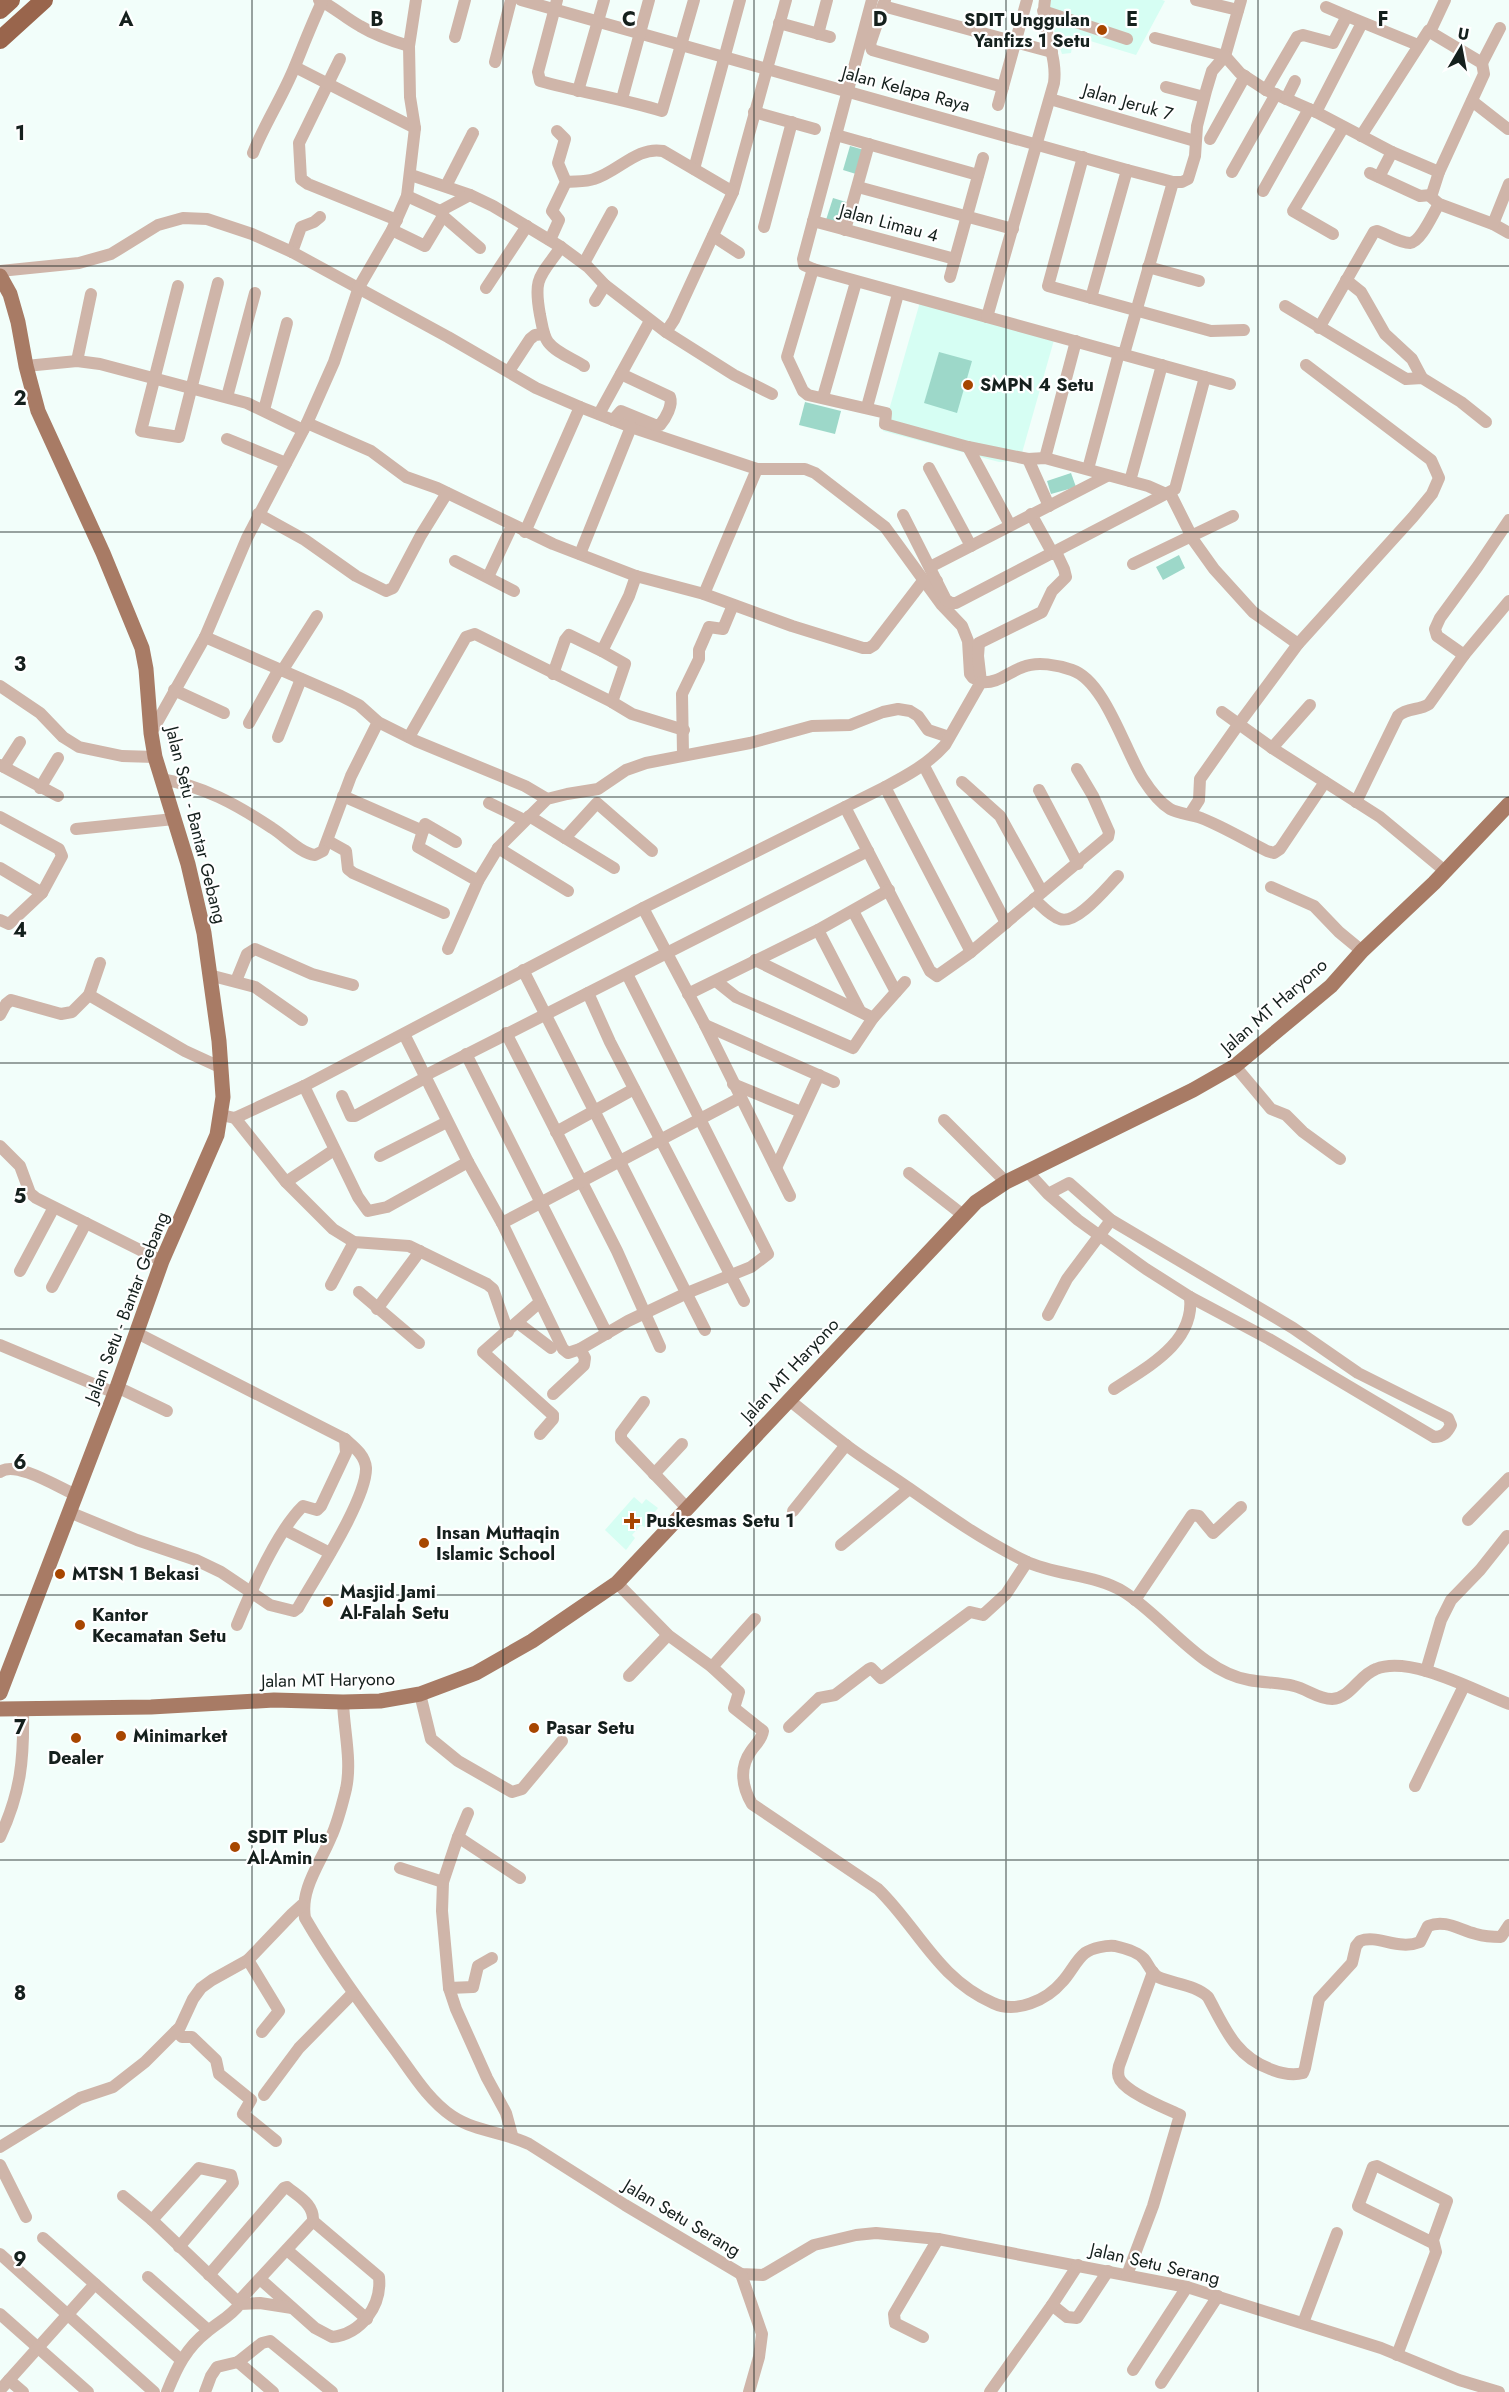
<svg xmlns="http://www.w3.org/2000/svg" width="1509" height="2392" font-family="Jost,sans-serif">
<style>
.built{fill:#d6fef3}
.pitch{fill:#9dd8c9}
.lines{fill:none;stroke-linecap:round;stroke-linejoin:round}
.minor{stroke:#cfb5a9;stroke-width:12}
.major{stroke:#a87b65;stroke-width:15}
.highway{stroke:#99654c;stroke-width:18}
.grid{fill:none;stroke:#15201d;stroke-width:1.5;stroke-opacity:0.55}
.poi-dot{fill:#a74600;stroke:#fff;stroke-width:2}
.labels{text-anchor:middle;stroke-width:4.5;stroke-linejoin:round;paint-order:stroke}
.poi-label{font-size:18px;font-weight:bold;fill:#15201d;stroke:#fff;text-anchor:start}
.street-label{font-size:18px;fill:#15201d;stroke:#fff}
.grid-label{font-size:20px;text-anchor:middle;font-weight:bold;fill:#15201d;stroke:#fff;stroke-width:4.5;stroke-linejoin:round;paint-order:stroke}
</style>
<rect width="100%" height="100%" fill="#f2fefa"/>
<g class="built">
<polygon points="1051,0 1162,0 1165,1 1136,55 1074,36 1071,53 1062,54 1052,24 1049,7"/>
<polygon points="920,302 1054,340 1020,460 999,462 883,431"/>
<polygon points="634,1497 642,1504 646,1499 658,1508 653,1514 656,1517 646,1528 641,1525 632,1535 635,1538 626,1550 605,1530"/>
</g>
<g class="pitch">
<polygon points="850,146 864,150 856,174 843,170"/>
<polygon points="833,198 846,202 839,227 825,223"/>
<polygon points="939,352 972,361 957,413 924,403"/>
<polygon points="805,402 841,411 835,434 799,425"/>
<polygon points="1071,473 1076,487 1051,494 1047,481"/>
<polygon points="1179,555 1185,568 1163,580 1156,567"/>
</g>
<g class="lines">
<g class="minor">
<path d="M319 0C334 7 345 18 360 26 375 35 392 41 409 46"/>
<polyline points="521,0 1127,170 1173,182 1182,182 1188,179 1195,156 1197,126 1206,91 1212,71 1225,56 1241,0"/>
<path d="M557 0 538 72 540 81C580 92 622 99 662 111L694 0"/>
<polyline points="872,0 803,259 804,265 813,269 1230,384"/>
<polyline points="885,0 870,44 872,50 1003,87"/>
<polyline points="1196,0 1238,10"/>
<polyline points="1445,0 1430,32 1482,63 1484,74 1439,172 1431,197 1439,204 1493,224 1509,233"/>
<polyline points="883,6 1052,52"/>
<polyline points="1326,7 1347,16"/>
<polyline points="1043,11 1127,39"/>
<polyline points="779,23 830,37"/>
<polyline points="818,34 827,0"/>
<polyline points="455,37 465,0"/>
<polyline points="1155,38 1225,56 1240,73 1266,90 1316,112 1392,152 1439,172"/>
<polyline points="340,59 299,143 301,179 308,184 397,220"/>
<polyline points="495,62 511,0"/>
<polyline points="1482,63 1500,28"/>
<polyline points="295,67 415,128"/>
<polyline points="1166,87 1204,97"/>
<polyline points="1266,90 1297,37 1303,35 1333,43 1347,16 1418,45"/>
<polyline points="578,91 604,0"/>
<polyline points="622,99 649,0"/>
<polyline points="1050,99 1195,141"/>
<polyline points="1286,99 1295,81"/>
<polyline points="1472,101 1508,129"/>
<polyline points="998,105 1027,0"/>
<polyline points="754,112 815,129"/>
<polyline points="1316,112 1362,23"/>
<polyline points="836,135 978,175"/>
<polyline points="1361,136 1429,30"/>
<polyline points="1210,139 1245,76"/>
<path d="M253 153C265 123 283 96 295 66 304 44 312 23 322 2"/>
<polyline points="1083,157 1048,286 1211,331 1244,330"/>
<polyline points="694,169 740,0"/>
<polyline points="1232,172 1276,94"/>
<polyline points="1370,173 1420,196 1431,195"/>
<polyline points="411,175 470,195 493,206 561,247 588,267 605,285 666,332 674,320 733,192 786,0"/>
<polyline points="1379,177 1392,152"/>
<path d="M566 182C575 181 586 182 594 179 618 172 637 146 663 151L733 192"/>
<polyline points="446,186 473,133"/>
<polyline points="858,187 1013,229"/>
<polyline points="1263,191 1309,109"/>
<polyline points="407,196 440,211"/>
<polyline points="443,216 480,248"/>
<polyline points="813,221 955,259"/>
<polyline points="1493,224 1509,184"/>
<polyline points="764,227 792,122"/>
<polyline points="392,230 425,246 443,216 440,211 470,195"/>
<polyline points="845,230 869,144"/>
<polyline points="1333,234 1293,211 1343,128"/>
<polyline points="713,236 739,253"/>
<polyline points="550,240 559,220 552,211 566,182 558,163 565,139 557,131"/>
<path d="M561 247C540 277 533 277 540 315 542 324 543 335 548 342 556 353 574 359 584 366"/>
<polyline points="292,252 301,227 314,222 320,217"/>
<polyline points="584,263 612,212"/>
<polyline points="1148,267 1199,281"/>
<polyline points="813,269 787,357 803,391 808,395 886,413 885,424 968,447"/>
<polyline points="0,271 79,263 111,254 158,225 183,218 207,219 252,234 292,252 448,337 536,388 580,407 631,427 757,469 805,469 815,473 885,527 941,604 962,626 968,641 970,674 973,678 981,679"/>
<polyline points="950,277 983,158"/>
<polyline points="1346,280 1361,292 1385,334 1412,359 1422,378"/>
<polyline points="178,286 141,431 179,437 218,283"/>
<polyline points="486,288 527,226"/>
<polyline points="1091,298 1127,170"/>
<polyline points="595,301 605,285"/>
<polyline points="1285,306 1406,379 1422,378 1461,402 1486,422"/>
<path d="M987 317 1054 83C1058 54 1040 29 1045 0"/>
<path d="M1319 328 1374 232 1377 231C1386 234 1400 243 1410 243 1421 242 1433 213 1439 204"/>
<polyline points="666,332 734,375 772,394"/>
<polyline points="1124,354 1173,182"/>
<polyline points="77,361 91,294"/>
<polyline points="26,366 77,361 100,364 247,403 303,430"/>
<polyline points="509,371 530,339 535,335 544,334"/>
<polyline points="227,397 255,293"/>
<polyline points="823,397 856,282"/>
<polyline points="867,407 898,294"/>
<polyline points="264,410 287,323"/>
<polyline points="599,414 650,321"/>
<path d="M613 420 621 411 655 425H660C666 418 673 405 670 397L621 374"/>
<polyline points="307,423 371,451 406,477 437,488 553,544 636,576 704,594 792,626 863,648 869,648 874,645 923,581 937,581"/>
<polyline points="227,439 286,463"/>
<polyline points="1045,458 1076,341"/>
<polyline points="1028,459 1049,506"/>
<polyline points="929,468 971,546"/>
<polyline points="1088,469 1119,353"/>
<polyline points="1130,481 1162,365"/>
<polyline points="1170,493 1194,541 1214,569 1253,612 1298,644"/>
<polyline points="258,514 305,540 356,576 386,591 393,588 421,535 447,493"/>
<polyline points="1031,514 1053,554"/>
<polyline points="903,515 946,600 951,603 956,603 1175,489 1205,377"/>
<polyline points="1010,525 968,447 1028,459 1045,458 1148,486 1166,494"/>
<polyline points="525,532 580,407"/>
<polyline points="580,554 631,427"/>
<polyline points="455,561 514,591"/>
<polyline points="1133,564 1233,516"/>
<polyline points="930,567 1107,476"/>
<polyline points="488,577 512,526"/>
<polyline points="704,594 757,469"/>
<polyline points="205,637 341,696 359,705 378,722 416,741 525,786 547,799"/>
<polyline points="602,651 625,664 612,702"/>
<polyline points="1464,655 1437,636 1435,629 1440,618 1478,566 1509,520"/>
<polyline points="282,671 317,616"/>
<polyline points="553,674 565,640 569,635 602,651 629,596 636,576"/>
<polyline points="981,682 978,656 979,643 1042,612 1052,591 1066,577 1064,569 1056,552"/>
<polyline points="0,686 40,713 63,737 79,747 122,756 155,757"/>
<polyline points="174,690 224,713"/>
<polyline points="1222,712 1272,748 1380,817 1445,871"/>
<polyline points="249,723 279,669"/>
<polyline points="151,733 205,637 247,538 307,423 334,362 359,287 392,230 407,196 415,128 410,97 409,46 416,0"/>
<polyline points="278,737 301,679"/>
<polyline points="409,737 466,637 475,634 612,702 632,714 684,730"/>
<polyline points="1272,748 1310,705"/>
<polyline points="683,754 682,694 699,659 699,650 709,627 723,629 733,605"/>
<polyline points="0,765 58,796"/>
<polyline points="924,766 1006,923"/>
<polyline points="4,767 20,742"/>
<path d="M161 779C203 786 236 804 272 828 285 836 300 853 315 855L323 851 351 776 378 722"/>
<polyline points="962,782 1000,816 1042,892"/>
<polyline points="885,787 971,952"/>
<polyline points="40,788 58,758"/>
<polyline points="1039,790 1078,864"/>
<polyline points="343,796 423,831"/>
<path d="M1356 802 1398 716C1408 707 1419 711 1429 704L1464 655 1509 601"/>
<polyline points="489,803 524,820"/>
<polyline points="845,807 930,971 937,976 971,952 1108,837 1109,832 1093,796 1077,769"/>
<polyline points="1190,814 1199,800 1200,779 1238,725 1298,644 1413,517 1432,494 1439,478 1431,460 1306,365"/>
<polyline points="529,816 614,868"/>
<polyline points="0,817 59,849 62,856 42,893 9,924 0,920"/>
<polyline points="76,829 174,819"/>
<polyline points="565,838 597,803 652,851"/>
<polyline points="328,841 346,851 348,869 353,873 444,913"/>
<polyline points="498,848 568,891"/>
<polyline points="0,868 42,893"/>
<polyline points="478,881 498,848 547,799 567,794 598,789 626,770 646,763 750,743 812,726 850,725 883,712 898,709 910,711 918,716 928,730 949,737"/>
<polyline points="1271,887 1314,906 1339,932 1362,951"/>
<path d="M1034 899C1041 905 1050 916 1060 919 1077 925 1107 887 1118 876"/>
<polyline points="643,908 705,1025 790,1196"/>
<polyline points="853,911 896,992"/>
<polyline points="818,930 860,1011"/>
<polyline points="448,949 478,881 418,847 425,824 456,842"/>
<polyline points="755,960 873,1018"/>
<polyline points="523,970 705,1330"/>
<polyline points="209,975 255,987 302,1020"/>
<polyline points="236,981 247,954 255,949 312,974 353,985"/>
<polyline points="716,981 736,997 853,1048 873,1018 905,982"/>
<polyline points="588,993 610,1042 744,1301"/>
<polyline points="688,994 818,930 889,890"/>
<polyline points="89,995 100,963"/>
<polyline points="0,1015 6,1004 11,1000 61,1014 72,1012 89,995 185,1051 222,1068"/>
<polyline points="705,1025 834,1082"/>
<polyline points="506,1033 617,1251 660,1347"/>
<polyline points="404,1034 468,1162 502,1223 563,1349 568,1353 580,1349 628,1321 687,1293 751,1267 768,1254 627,974"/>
<polyline points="466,1054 607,1334"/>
<polyline points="1235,1066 1271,1109 1286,1115 1303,1132 1340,1159"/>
<polyline points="424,1076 868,851"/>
<polyline points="733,1084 801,1112"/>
<polyline points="304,1086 358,1197 368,1211 387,1207 468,1162"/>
<polyline points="342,1096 351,1116 355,1116 425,1078"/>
<path d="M221 1115 235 1118 304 1086 643 908 885 787C908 775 928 764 945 745L981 682C998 684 1008 672 1023 667 1037 661 1058 665 1072 670 1105 681 1125 751 1143 779 1150 790 1159 802 1170 809 1179 814 1191 814 1201 818 1224 827 1245 840 1267 851L1274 853 1280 849 1325 782"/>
<polyline points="235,1118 286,1182 333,1229 354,1242 409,1246 487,1284 493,1289 508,1332"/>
<polyline points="944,1120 1006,1182"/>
<polyline points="556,1132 634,1089"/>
<polyline points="0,1146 20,1166 30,1193 36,1198 162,1261"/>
<polyline points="380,1156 447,1122"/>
<polyline points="776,1168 819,1075"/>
<path d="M1027 1171 1048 1194 1078 1220 1146 1269 1190 1297 1269 1339 1434 1437C1443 1437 1447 1433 1451 1425L1448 1418 1358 1373 1293 1328 1111 1220 1069 1183 1048 1194"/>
<polyline points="909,1173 963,1215"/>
<polyline points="286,1182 334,1150"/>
<polyline points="502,1223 740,1098"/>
<polyline points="20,1271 53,1209"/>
<polyline points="331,1285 354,1242"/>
<polyline points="52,1287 86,1223"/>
<polyline points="359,1292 419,1343"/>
<polyline points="377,1309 420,1251"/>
<polyline points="1048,1315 1067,1279 1111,1220"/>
<polyline points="518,1323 551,1348"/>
<polyline points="0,1345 115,1393"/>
<polyline points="117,1387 167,1411"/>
<path d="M1114 1389C1147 1367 1195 1343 1190 1297"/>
<polyline points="553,1394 584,1365 585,1358 580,1349"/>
<path d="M789 1400C808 1415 827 1431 846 1445 867 1461 889 1474 910 1489 947 1515 984 1541 1025 1561 1056 1576 1095 1574 1124 1592 1164 1617 1201 1672 1249 1680 1264 1683 1279 1682 1294 1686 1307 1689 1318 1699 1332 1699 1351 1698 1359 1675 1376 1669 1411 1655 1475 1691 1509 1704"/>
<polyline points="644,1402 621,1433 621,1439 686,1507"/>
<polyline points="540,1434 553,1419 553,1415 483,1352 540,1302"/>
<path d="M0 1472C15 1460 58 1487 76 1495"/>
<polyline points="654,1474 682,1444"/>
<polyline points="793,1511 846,1445"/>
<path d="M69 1512 137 1540 196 1560 221 1572 270 1605 294 1611 298 1608C314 1579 367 1499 366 1468 365 1455 354 1447 345 1439L137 1333"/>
<polyline points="1468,1520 1509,1478"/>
<polyline points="285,1530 330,1553"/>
<polyline points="841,1545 909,1489"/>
<path d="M617 1583 668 1635 712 1667 739 1692 734 1708 763 1731C762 1739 756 1744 751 1751 739 1768 742 1787 752 1804L878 1889C919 1929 937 1978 993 2003 1016 2014 1047 2000 1062 1982 1070 1974 1076 1960 1085 1953 1092 1948 1107 1945 1115 1946 1124 1948 1138 1952 1144 1959 1149 1965 1151 1973 1158 1977 1174 1984 1196 1985 1208 1997 1225 2028 1235 2056 1270 2069 1280 2073 1292 2076 1303 2073L1305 2068 1319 1999 1352 1963 1356 1946 1360 1941C1378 1934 1398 1951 1420 1942L1428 1926C1446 1919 1459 1930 1476 1934 1483 1936 1493 1937 1501 1937L1509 1925"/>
<polyline points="1135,1600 1192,1515 1199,1516 1213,1533 1241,1507"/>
<path d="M237 1625C251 1591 277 1531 303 1506L317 1510 321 1506 346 1453 345 1439"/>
<polyline points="712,1667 755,1619"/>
<polyline points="1426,1671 1441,1620 1451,1600 1480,1570 1507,1536"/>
<polyline points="629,1676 668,1635"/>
<polyline points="420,1694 431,1739 458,1761 512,1792 522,1789 562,1741"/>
<path d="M343 1702C344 1731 352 1761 346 1789 342 1805 338 1822 331 1837 320 1864 300 1889 305 1918 331 1963 362 2005 393 2047 411 2071 427 2099 452 2116 476 2132 504 2132 529 2144L625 2205 741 2274 763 2275 814 2245 856 2235 876 2233 938 2239 1187 2287 1381 2348 1459 2380 1499 2392"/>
<polyline points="789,1727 819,1698 835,1695 869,1669 871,1668 881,1678 970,1612 983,1615 1006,1594 1027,1562"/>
<polyline points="1415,1786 1464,1686"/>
<polyline points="468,1813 458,1837 443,1882 442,1911 449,1988 456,2009 487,2078 506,2113 512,2135"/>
<path d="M0 1837C21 1792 24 1759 23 1710"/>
<polyline points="458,1837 520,1878"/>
<polyline points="400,1868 443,1882"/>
<polyline points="248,1960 279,2011 262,2032"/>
<polyline points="449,1988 473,1987 478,1966 492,1958"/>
<polyline points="176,2031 182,2037 192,2037 216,2060 219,2074 251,2100 243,2114 276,2141"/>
<polyline points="264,2095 299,2048 353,1993"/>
<polyline points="0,2147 80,2098 113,2087 145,2062 180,2027 193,1999 201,1988 212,1980 248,1960 292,1914 302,1905"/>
<polyline points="0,2165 26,2217"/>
<polyline points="123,2196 152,2220 240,2304"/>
<polyline points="152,2220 199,2168 231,2175 233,2183 179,2247"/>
<polyline points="43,2238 180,2359"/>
<polyline points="287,2250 367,2319"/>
<polyline points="0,2254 154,2392"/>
<polyline points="741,2274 762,2334 759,2357 749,2392"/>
<path d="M209 2275 284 2188 287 2187C299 2197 314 2204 313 2221"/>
<path d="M1127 2275 1153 2206 1180 2115C1165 2108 1129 2094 1120 2080 1117 2075 1118 2071 1119 2066L1153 1972"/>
<polyline points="148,2277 208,2330"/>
<path d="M260 2279 315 2328 332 2337C361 2334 382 2306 379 2277L313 2221"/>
<polyline points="238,2302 313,2221"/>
<polyline points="1052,2305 1067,2317 1077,2318 1108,2271"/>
<polyline points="0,2314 88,2392"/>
<polyline points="1303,2323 1337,2233"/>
<polyline points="923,2337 895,2323 894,2314 938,2239"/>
<polyline points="1397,2355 1436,2252 1433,2240 1447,2201 1377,2166 1373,2167 1358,2206 1433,2243"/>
<polyline points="238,2362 273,2392"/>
<polyline points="1133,2370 1187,2287"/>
<polyline points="9,2380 23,2392"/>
<polyline points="1161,2383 1218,2296"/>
<polyline points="0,2390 95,2284"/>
<path d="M167 2392C177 2367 186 2348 208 2331 220 2321 231 2316 240 2304L260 2303 292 2308"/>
<polyline points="205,2392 211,2376 217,2367 238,2362 262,2343 270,2341 332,2392"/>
<polyline points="990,2392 1052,2305 1078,2265"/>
</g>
<g class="major">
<polyline points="0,276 10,294 18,322 26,366 38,411 103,553 142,648 146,669 151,733 155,757 188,864 204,933 219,1041 223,1097 217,1135 162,1261 115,1393 0,1693"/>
<polyline points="0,1709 151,1707 274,1700 343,1702 380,1701 420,1694 476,1673 532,1641 617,1583 976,1202 1006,1182 1193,1090 1235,1066 1331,986 1362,951 1434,883 1509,804"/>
</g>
<g class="highway">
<polyline points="0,10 11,0"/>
<polyline points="0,40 44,0"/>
</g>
</g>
<path class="grid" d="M252 0V2392M503 0V2392M754 0V2392M1006 0V2392M1258 0V2392M0 266H1509M0 532H1509M0 797H1509M0 1063H1509M0 1329H1509M0 1595H1509M0 1860H1509M0 2126H1509"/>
<g class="poi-dot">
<circle cx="1102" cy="30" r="6"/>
<circle cx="968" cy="385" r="6"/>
<path d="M629 1512h6v6h6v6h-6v6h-6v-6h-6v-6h6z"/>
<circle cx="424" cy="1543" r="6"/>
<circle cx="60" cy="1574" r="6"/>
<circle cx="328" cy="1602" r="6"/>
<circle cx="80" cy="1625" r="6"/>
<circle cx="534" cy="1728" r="6"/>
<circle cx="121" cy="1736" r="6"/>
<circle cx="76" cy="1738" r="6"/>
<circle cx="235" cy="1847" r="6"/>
</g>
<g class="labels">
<g class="poi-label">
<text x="1090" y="26" text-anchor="end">SDIT Unggulan<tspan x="1090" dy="21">Yanfizs 1 Setu</tspan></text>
<text x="980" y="391">SMPN 4 Setu</text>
<text x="646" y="1527">Puskesmas Setu 1</text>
<text x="436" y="1539">Insan Muttaqin<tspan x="436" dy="21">Islamic School</tspan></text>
<text x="72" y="1580">MTSN 1 Bekasi</text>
<text x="340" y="1598">Masjid Jami<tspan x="340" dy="21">Al-Falah Setu</tspan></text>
<text x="92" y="1621">Kantor<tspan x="92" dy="21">Kecamatan Setu</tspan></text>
<text x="546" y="1734">Pasar Setu</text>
<text x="133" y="1742">Minimarket</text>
<text x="76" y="1764" text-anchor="middle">Dealer</text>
<text x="247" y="1843">SDIT Plus<tspan x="247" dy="21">Al-Amin</tspan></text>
</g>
<g class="street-label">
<text transform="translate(906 89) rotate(15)" y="6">Jalan Kelapa Raya</text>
<text transform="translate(1128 102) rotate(16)" y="6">Jalan Jeruk 7</text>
<text transform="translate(889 223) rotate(15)" y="6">Jalan Limau 4</text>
<text transform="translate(196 825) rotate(76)" y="6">Jalan Setu - Bantar Gebang</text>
<text transform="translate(1274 1006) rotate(-41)" y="6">Jalan MT Haryono</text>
<text transform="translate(127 1307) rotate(-69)" y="6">Jalan Setu - Bantar Gebang</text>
<text transform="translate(790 1370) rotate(-47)" y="6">Jalan MT Haryono</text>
<text transform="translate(328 1680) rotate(-1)" y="6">Jalan MT Haryono</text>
<text transform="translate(682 2218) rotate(31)" y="6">Jalan Setu Serang</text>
<text transform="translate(1155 2264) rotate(13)" y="6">Jalan Setu Serang</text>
</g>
</g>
<g class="grid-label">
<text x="126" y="26">A</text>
<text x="377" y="26">B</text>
<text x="629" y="26">C</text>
<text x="880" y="26">D</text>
<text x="1132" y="26">E</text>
<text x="1383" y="26">F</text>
<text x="20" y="140">1</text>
<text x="20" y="405">2</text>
<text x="20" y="671">3</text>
<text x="20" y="937">4</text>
<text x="20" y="1203">5</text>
<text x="20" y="1469">6</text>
<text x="20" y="1734">7</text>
<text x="20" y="2000">8</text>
<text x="20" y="2266">9</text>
</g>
<g transform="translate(1461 48) rotate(10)" stroke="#ffffff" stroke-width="4.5" paint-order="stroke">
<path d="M0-4.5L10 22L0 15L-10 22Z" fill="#15201d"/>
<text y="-9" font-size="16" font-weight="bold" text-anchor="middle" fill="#15201d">U</text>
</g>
</svg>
